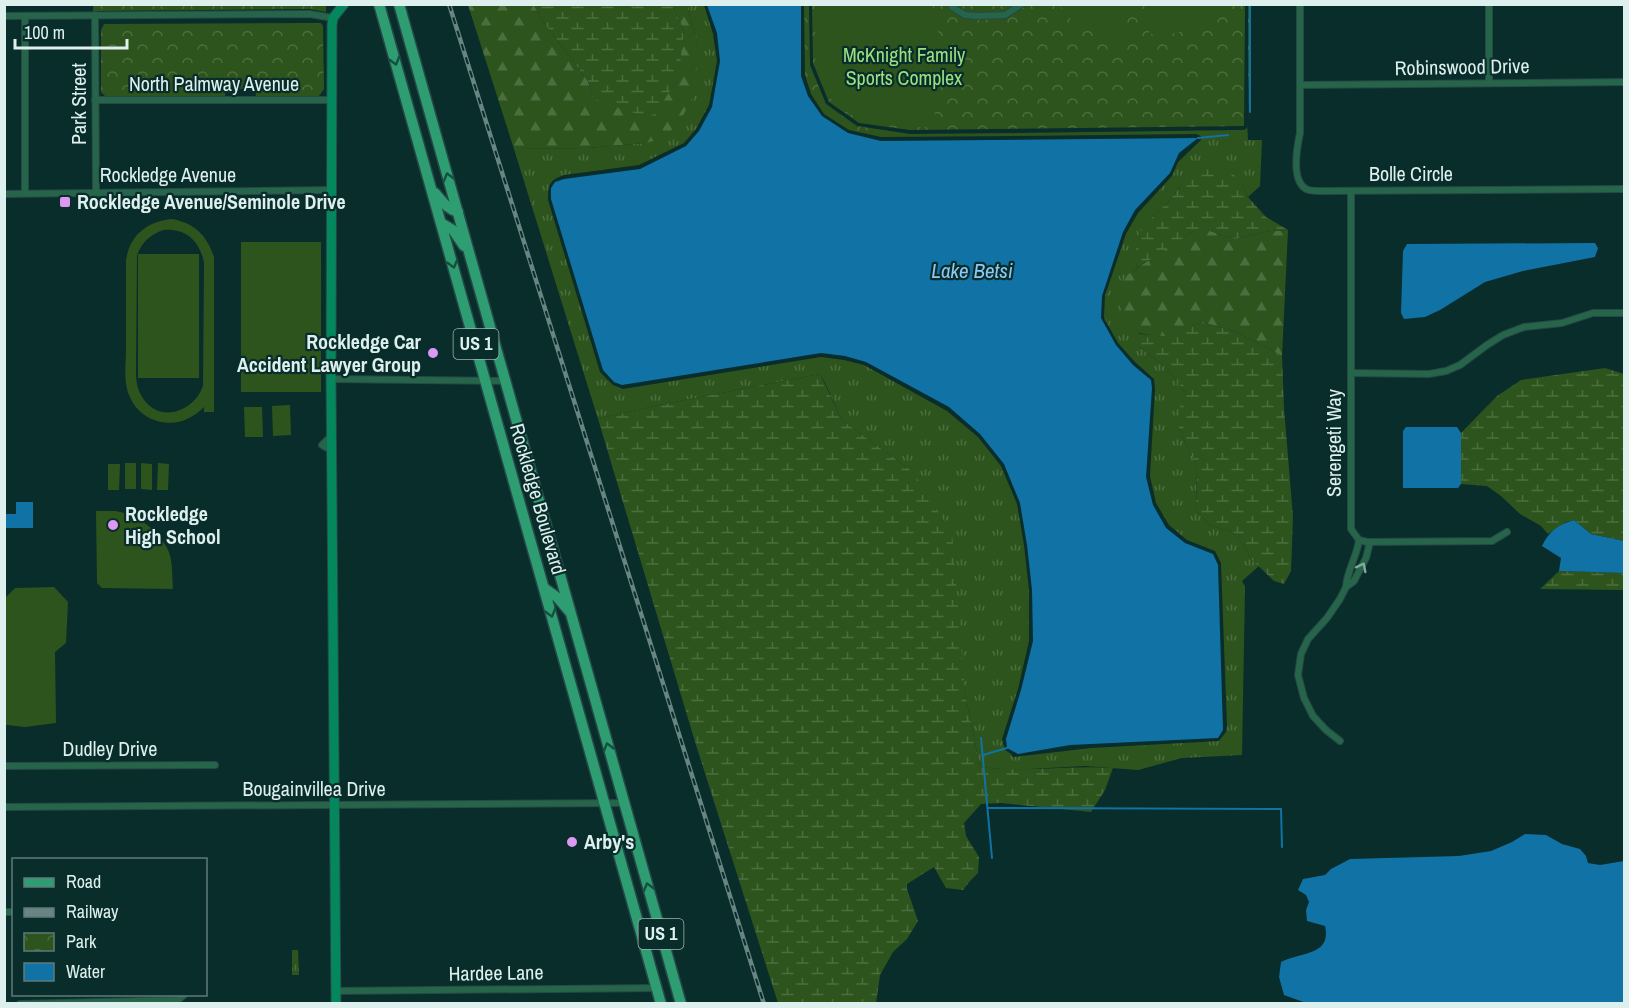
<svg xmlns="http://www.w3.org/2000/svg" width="1629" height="1008" font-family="'Archivo Narrow',sans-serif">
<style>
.grass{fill:url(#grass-tufts)}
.forest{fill:url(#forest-firs)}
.wetland{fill:url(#wetland-marsh)}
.park{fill:url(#park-crowns)}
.pitch{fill:#2e541d;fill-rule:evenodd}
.water{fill:#1072a5}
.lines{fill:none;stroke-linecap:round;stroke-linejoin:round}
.stream{stroke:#1072a5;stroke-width:2}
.street-casing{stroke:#264846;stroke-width:8}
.secondary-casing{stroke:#264846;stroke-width:11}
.primary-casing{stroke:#264846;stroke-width:13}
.street{stroke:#26654a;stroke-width:6}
.secondary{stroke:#05875e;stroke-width:9}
.primary{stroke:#2f9d72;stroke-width:10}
.rail-casing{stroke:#688583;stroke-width:4.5}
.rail{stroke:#082d2b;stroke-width:2;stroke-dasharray:7;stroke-linecap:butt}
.oneway{stroke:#144f40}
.oneway2{stroke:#82aa9c}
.poi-dot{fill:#dc99f4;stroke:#082d2b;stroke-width:2}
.labels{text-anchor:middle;stroke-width:4.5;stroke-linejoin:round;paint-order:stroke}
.shield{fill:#082d2b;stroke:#9db6b4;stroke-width:1.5}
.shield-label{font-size:18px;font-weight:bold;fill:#ddf0ee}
.park-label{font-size:20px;fill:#9ce07f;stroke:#082d2b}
.street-label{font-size:20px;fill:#ddf0ee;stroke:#082d2b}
.poi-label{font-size:20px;font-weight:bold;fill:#ddf0ee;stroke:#082d2b;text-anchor:start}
.water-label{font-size:21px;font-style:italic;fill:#8dc9f4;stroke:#082d2b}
</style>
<defs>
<pattern id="grass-tufts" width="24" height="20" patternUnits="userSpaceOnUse" patternTransform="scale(1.5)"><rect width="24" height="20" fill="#2e541d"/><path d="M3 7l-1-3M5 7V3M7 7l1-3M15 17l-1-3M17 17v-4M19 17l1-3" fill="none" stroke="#4c6d3e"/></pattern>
<pattern id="forest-firs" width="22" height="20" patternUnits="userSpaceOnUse" patternTransform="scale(1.5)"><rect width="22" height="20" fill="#2e541d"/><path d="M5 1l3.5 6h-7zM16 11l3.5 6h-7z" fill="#4c6d3e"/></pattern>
<pattern id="wetland-marsh" width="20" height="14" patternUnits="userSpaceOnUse" patternTransform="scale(1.5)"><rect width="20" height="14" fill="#2e541d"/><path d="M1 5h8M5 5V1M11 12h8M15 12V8" fill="none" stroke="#4c6d3e"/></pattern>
<pattern id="park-crowns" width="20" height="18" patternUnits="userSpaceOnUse" patternTransform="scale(1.5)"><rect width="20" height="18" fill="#2e541d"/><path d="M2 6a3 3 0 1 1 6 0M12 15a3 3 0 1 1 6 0" fill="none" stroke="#4c6d3e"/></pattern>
</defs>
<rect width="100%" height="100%" fill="#082d2b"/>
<g class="grass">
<path d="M687 5H704L713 34 717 61 709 105 696 129 684 143 639 165 564 175C549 180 548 185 548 200L600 372 613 385 623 389 821 357 844 360 864 365 947 411 978 437 1001 466 1017 504 1024 545 1029 590V641L1018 689 1002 739 1005 750 1011 754 1013 757 1091 748 1219 741 1226 732 1227 726 1221 563 1215 551 1187 540 1169 525 1156 503 1150 476 1155 389 1154 379 1135 362 1118 343 1104 318 1105 296 1126 234 1138 213 1172 176 1178 162 1201 140V136L1196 134 1017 136V133L1244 130 1247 128V123L1248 140H1262L1260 186 1248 197 1242 181 1181 185 1169 201 1151 218 1136 262 1137 268 1126 277 1138 333 1140 334V347L1168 369 1186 394 1179 429 1197 467 1196 509 1209 525 1233 532 1243 544 1251 559 1259 566 1242 581 1245 586 1242 755 1182 758 1138 770 1085 766 1011 770 980 767 965 693 913 472 842 420 824 381 820 374 654 406 598 419 514 149 587 148 646 143 698 47Z"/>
<polygon points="292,950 298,950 299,975 292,975"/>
</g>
<g class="forest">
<polygon points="468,5 534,5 544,23 588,81 593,98 666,96 676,82 684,31 672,5 687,5 698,47 695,93 679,123 663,138 646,143 587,148 514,149"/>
<polygon points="1288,230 1282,356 1236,332 1202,322 1165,337 1138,333 1123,318 1118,291 1126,276 1159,253 1194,231 1210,231 1235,239 1270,231"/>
</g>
<g class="wetland">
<polygon points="534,5 672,5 684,31 680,64 676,82 655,114 647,117 604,103 593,98 588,81 544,23"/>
<polygon points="1198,168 1224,168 1242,181 1248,197 1266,217 1288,230 1270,231 1235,239 1210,231 1194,231 1137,268 1136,262 1136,238 1151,218 1169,201 1181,185"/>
<polygon points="1202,322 1236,332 1282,356 1284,408 1293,517 1291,571 1284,584 1274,581 1251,559 1243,544 1233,532 1209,525 1196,509 1197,467 1179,429 1179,412 1182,398 1186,394 1168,369 1140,347 1140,334 1165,336"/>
<polygon points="1605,368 1624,374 1624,541 1591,534 1574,520 1566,522 1548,534 1541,526 1520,514 1501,496 1487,486 1461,484 1461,433 1497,396 1521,380"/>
<path d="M820 374 842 420 913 472 952 533 965 693 980 767C1024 773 1068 765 1113 768L1105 790 1091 812 1001 803 981 804 964 823 966 836 979 857 978 873 970 881 963 890 946 888 934 867 907 884V889L918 921 907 939 893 952 880 975 876 1003H778L696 745 598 419 654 406Z"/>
<polygon points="1559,571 1624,573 1624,590 1540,589"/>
</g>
<g class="park">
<polygon points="1250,4 1250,5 1248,123 1248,5"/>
<polygon points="94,5 326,5 326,12 310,9 93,11"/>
<polygon points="804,5 809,5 810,65 826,104 857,126 910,134 1017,133 1017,136 881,137 849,130 824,114 811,94 805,75"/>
<polygon points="812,5 1245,5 1244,126 910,130 859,123 829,102 813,63"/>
<polygon points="321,23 323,26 324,89 319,96 256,96 255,89 226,89 225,96 106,97 101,92 101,30 104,24"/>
</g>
<g class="pitch">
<path d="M1060 5H1127V36C1102 40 1072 28 1060 5Z"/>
<path d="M1150 5V4L1218 5C1201 28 1178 37 1149 34Z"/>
<path d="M816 6H931L939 12 934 127C888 128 830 125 817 70 813 49 816 27 816 6Z"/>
<path d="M172 219C195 223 207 236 214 257V412H204V407C192 419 178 425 161 422 147 419 135 410 130 397 123 383 126 365 126 350 126 320 126 291 126 261 129 236 147 221 172 219ZM163 230C186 228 200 241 204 263L203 386C193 414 156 424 141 395 137 388 136 380 136 372L137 255C142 242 150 235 163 230Z"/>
<rect x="241" y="242" width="80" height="150"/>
<rect x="138" y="254" width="61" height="124"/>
<polygon points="290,405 291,435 273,436 272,406"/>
<polygon points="244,407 262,407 263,437 245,437"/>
<rect x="125" y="463" width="11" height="26"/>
<polygon points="141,463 152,464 152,490 141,489"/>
<polygon points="158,463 169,464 168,490 157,490"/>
<polygon points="108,464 120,464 119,490 108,490"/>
<path d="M96 511C102 511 109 511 115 511 137 514 160 531 169 552 173 563 172 578 173 589L102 588 97 583Z"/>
<polygon points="54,587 68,602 66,643 55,652 56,723 25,727 7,725 4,724 5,598 15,588"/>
</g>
<g class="water">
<polygon points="707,5 801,5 801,76 808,96 822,116 848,133 881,141 1198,138 1179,153 1170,173 1135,210 1123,232 1102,296 1101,318 1116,345 1133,365 1151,380 1152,388 1146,477 1153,505 1166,528 1185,543 1213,554 1218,565 1223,730 1218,738 1070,745 1018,754 1007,748 1006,739 1021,690 1033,641 1032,590 1027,545 1020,503 1004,464 980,434 949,407 866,362 845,356 821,353 622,385 614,382 603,370 551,199 551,188 555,182 564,179 640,169 686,146 699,131 712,107 720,61 717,33"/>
<polygon points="1595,243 1598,248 1595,257 1523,271 1485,282 1440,310 1425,317 1404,319 1401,313 1403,251 1407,244"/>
<polygon points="1406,427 1457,427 1461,433 1461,484 1458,488 1403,488 1403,431"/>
<polygon points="16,502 33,502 33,528 5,528 5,514 16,514"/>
<path d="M1574 520 1591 534 1624 541V573L1559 571 1561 558 1542 546C1549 531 1559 524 1574 520Z"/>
<path d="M1525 834 1546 835 1562 844 1580 849 1586 856 1588 863 1600 865 1624 861V1003L1309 1004 1284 995 1279 977 1281 962C1300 952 1332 956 1325 926L1307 921 1306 910 1309 902 1306 895 1298 890 1303 879 1325 875 1331 869 1350 859 1459 856 1491 851 1512 842Z"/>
</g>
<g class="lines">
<g class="stream">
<polyline points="1250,112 1250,4"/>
<polyline points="1198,138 1228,135"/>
<polyline points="981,738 992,858"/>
<polyline points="983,755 1007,748"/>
<polyline points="988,808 1281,809 1282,847"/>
</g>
<defs>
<g id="street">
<polyline points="951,4 952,7 965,15 977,16 1005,15 1022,4"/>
<path d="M1300 4V133C1297 147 1291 180 1306 189 1310 191 1316 191 1320 191L1624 189"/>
<polyline points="1489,4 1489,83"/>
<polyline points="95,15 96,192"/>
<polyline points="4,16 310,14 333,18"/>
<polyline points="25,16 25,193"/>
<polyline points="1300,85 1624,82"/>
<polyline points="95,100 333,100"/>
<polyline points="1351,191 1351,529 1359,540 1367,542 1492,541 1507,532"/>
<polyline points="4,194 332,190"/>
<polyline points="1351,373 1429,374 1446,371 1460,365 1487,345 1503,335 1524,327 1562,323 1593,313 1624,313"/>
<polyline points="331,379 506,381"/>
<polygon points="331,436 331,450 322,445"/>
<path d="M1346 587C1347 570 1357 557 1359 540"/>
<polyline points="1340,741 1326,730 1313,716 1304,698 1298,675 1301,654 1308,639 1327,618 1340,599 1346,587 1354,581 1366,558 1370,542"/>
<polyline points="4,766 215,765"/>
<polyline points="4,807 624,803"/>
<polyline points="4,912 14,912"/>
<polyline points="335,991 657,988"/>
<polyline points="20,1004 178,1000 185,994"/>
</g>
<polyline id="secondary" points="336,1004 331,379 332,25 333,18 344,4"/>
<g id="primary">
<polyline points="379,4 661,1004"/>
<polyline points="399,4 681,1004"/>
<path d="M435 193C442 201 447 209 458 212"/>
<polyline points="441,223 453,230 464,246"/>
<polyline points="544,588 558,598 569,611"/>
</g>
</defs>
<use href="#street" class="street-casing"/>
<use href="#secondary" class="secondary-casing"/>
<use href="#primary" class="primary-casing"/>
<use href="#street" class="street"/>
<use href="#secondary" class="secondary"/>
<use href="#primary" class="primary"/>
<defs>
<polyline id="rail" points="449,4 764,1004"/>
</defs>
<use href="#rail" class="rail-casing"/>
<use href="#rail" class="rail"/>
</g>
<defs><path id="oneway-chevron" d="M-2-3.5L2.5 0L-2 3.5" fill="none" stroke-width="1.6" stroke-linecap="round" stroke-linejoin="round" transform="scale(1.5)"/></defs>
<g class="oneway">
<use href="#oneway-chevron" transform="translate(395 61) rotate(74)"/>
<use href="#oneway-chevron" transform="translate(448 177) rotate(-106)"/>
<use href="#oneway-chevron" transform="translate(453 264) rotate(74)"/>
<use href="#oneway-chevron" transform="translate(551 613) rotate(74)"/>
<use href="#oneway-chevron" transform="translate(608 747) rotate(-106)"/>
<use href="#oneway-chevron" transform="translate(648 887) rotate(-106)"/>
</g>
<use class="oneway2" href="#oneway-chevron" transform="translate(1362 567) rotate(-63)"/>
<g class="poi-dot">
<rect x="59" y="196" width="12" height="12" rx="3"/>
<circle cx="433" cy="353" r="6"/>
<circle cx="113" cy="525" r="6"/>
<circle cx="572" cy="842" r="6"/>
</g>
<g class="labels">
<g class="shield">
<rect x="453.5" y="329" width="45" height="30" rx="4.5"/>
<rect x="638.5" y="919" width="45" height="30" rx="4.5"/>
</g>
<g class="shield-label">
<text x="476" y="350">US 1</text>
<text x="661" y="940">US 1</text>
</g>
<g class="park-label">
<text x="904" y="62">McKnight Family<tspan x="904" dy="23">Sports Complex</tspan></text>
</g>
<g class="street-label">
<text transform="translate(1462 67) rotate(-1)" y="7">Robinswood Drive</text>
<text x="214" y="91">North Palmway Avenue</text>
<text transform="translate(79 104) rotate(-90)" y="7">Park Street</text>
<text x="1411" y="181">Bolle Circle</text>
<text x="168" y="182">Rockledge Avenue</text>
<text transform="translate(1334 443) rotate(-90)" y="7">Serengeti Way</text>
<text transform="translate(538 499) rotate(74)" y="7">Rockledge Boulevard</text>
<text x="110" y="756">Dudley Drive</text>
<text x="314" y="796">Bougainvillea Drive</text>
<text transform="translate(496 973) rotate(-1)" y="7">Hardee Lane</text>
</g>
<g class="poi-label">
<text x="77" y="209">Rockledge Avenue/Seminole Drive</text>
<text x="421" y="349" text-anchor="end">Rockledge Car<tspan x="421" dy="23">Accident Lawyer Group</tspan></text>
<text x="125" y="521">Rockledge<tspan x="125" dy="23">High School</tspan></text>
<text x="584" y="849">Arby's</text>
</g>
<g class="water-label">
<text x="972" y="278">Lake Betsi</text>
</g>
</g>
<rect width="1629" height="1008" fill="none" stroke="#ddf0ee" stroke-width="12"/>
<rect x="12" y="858" width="195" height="138" fill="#082d2b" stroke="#5d7b79" stroke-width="1.5"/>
<rect x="24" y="878" width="30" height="9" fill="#2f9d72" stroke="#5d7b79" stroke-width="1.5"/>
<text x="66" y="888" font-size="18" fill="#ddf0ee">Road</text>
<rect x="24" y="908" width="30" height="9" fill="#688583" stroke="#5d7b79" stroke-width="1.5"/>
<text x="66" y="918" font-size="18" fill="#ddf0ee">Railway</text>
<rect x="24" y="933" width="30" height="18" fill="url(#park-crowns)" stroke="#5d7b79" stroke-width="1.5"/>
<text x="66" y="948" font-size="18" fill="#ddf0ee">Park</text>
<rect x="24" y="963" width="30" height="18" fill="#1072a5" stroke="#5d7b79" stroke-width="1.5"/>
<text x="66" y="978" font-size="18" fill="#ddf0ee">Water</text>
<path d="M15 39v9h112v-9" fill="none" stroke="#ddf0ee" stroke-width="3"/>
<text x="24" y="39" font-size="18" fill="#ddf0ee" stroke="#082d2b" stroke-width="4.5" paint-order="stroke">100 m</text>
</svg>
